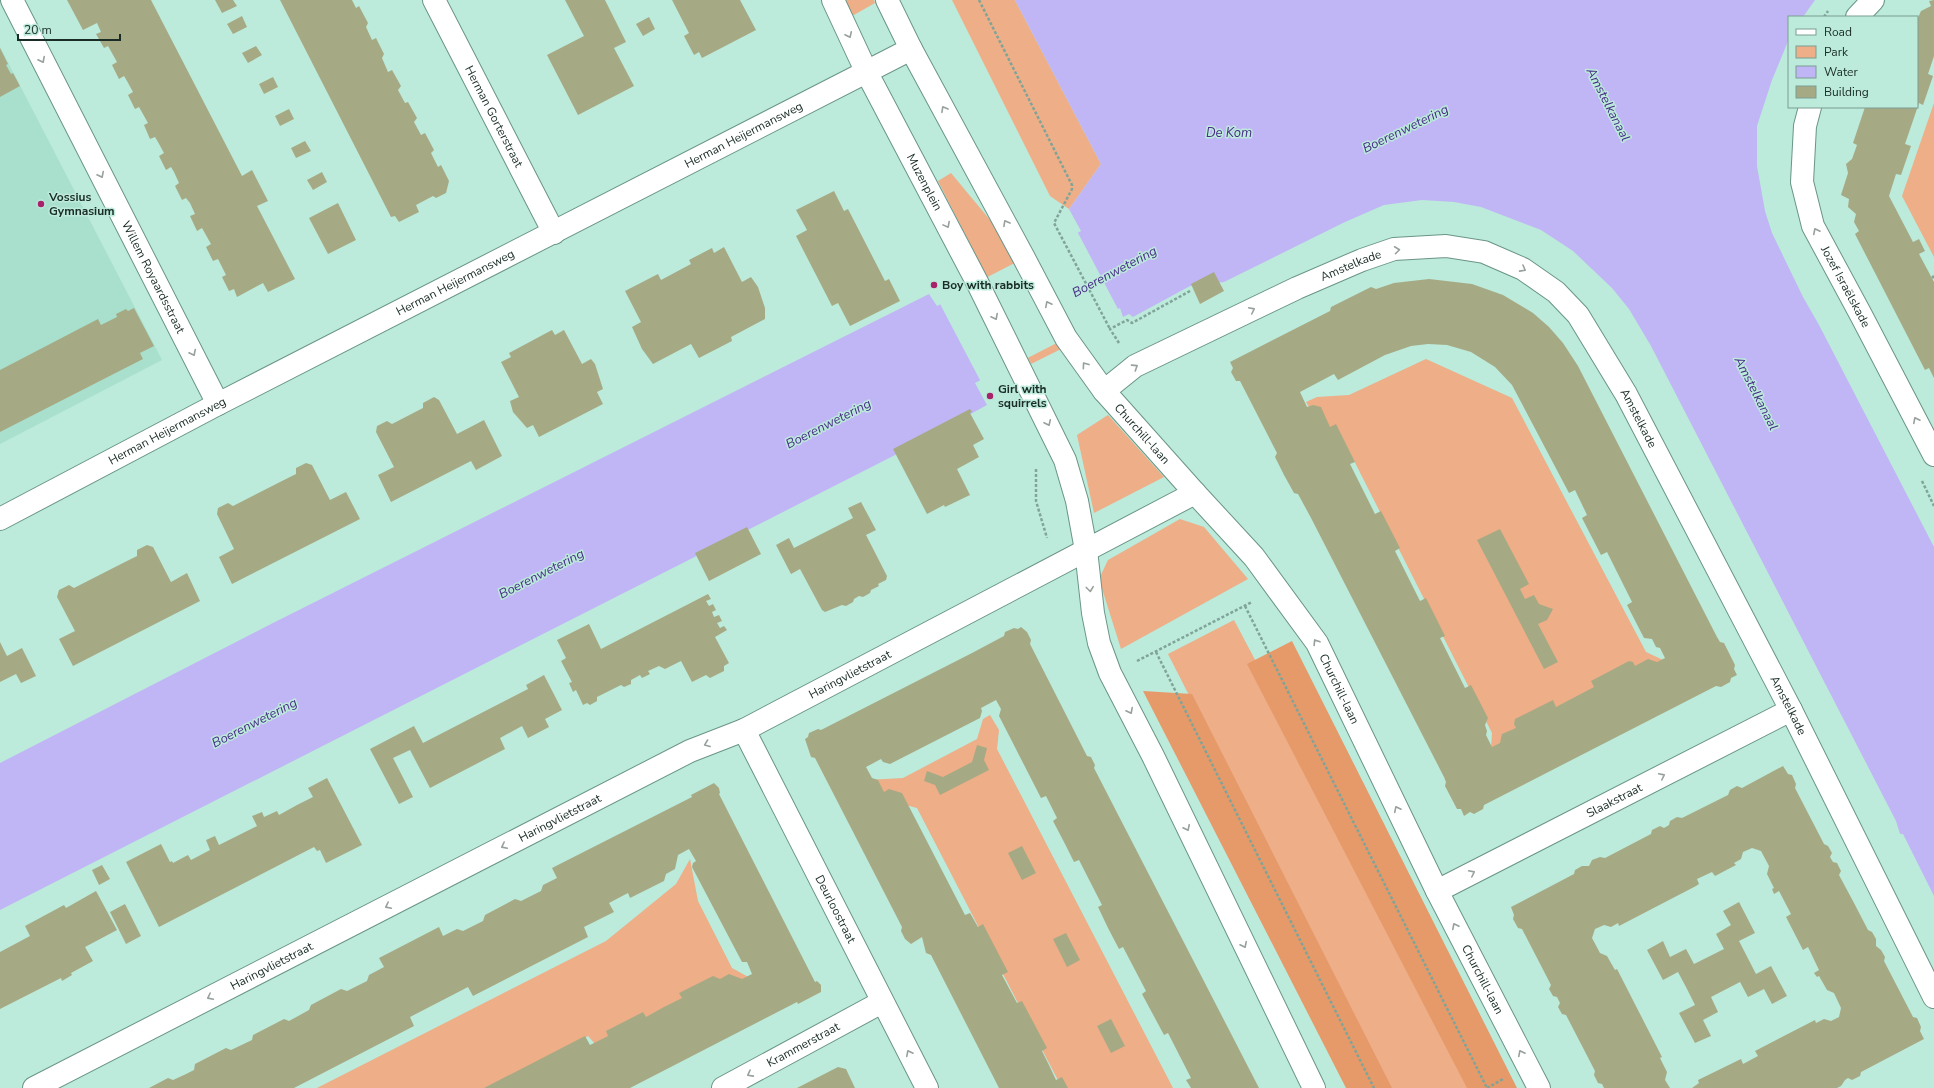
<svg xmlns="http://www.w3.org/2000/svg" width="1934" height="1088" font-family="'Nunito Sans',sans-serif">
<style>
.built{fill:#a8e0cd}
.green{fill:#edae88}
.forest{fill:#e69969}
.water{fill:#c1b6f5}
.pier{fill:#bceadb}
.building{fill:#a6aa84;fill-rule:evenodd}
.lines{fill:none;stroke-linecap:round;stroke-linejoin:round}
.minor-casing{stroke:#6a9587;stroke-width:24}
.tertiary-casing{stroke:#6a9587;stroke-width:24}
.path{stroke:#80a498;stroke-width:2.5;stroke-dasharray:3 2;stroke-linecap:butt}
.minor{stroke:#fff;stroke-width:22}
.tertiary{stroke:#fff;stroke-width:22}
.oneway{stroke:#98a09d}
.poi-dot{fill:#a7216b;stroke:#bceadb;stroke-width:1.5}
.labels{text-anchor:middle;stroke-width:3;stroke-linejoin:round;paint-order:stroke}
.street-label{font-size:12px;fill:#192c26;stroke:#bceadb}
.poi-label{font-size:12px;font-weight:bold;fill:#192c26;stroke:#bceadb;text-anchor:start}
.water-label{font-size:13px;font-style:italic;fill:#482d86;stroke:#bceadb}
</style>
<rect width="100%" height="100%" fill="#bceadb"/>
<polygon class="built" points="0,47 162,360 0,444"/>
<g class="green">
<polygon points="846,0 874,0 875,3 852,16"/>
<polygon points="952,0 1015,0 1101,164 1069,209 1050,196"/>
<polygon points="1934,103 1934,257 1902,196"/>
<polygon points="951,173 1000,232 1061,349 1031,364 938,181"/>
<polygon points="1426,359 1512,398 1646,652 1663,660 1503,751 1491,749 1492,733 1342,437 1314,415 1306,402 1317,397 1349,395"/>
<polygon points="1108,415 1164,477 1094,513 1077,435"/>
<polygon points="1180,519 1204,527 1248,579 1121,649 1099,579 1108,560"/>
<polygon points="1234,620 1481,1088 1389,1088 1168,654"/>
<polygon points="990,715 999,730 997,749 1173,1088 1062,1088 917,808 872,796 867,780 903,778 977,739 983,719"/>
<polygon points="690,859 698,901 732,968 752,979 596,1045 588,1036 491,1088 317,1088 606,941 676,884"/>
</g>
<g class="forest">
<polygon points="1292,641 1517,1088 1467,1088 1247,664"/>
<polygon points="1143,691 1192,694 1392,1088 1346,1088"/>
</g>
<polygon class="water" points="1015,0 1815,0 1803,17 1789,17 1789,39 1772,80 1757,126 1757,166 1765,211 1772,233 1803,297 1819,325 1934,547 1934,896 1903,834 1900,834 1896,821 1651,346 1629,309 1612,288 1573,251 1541,230 1481,207 1454,202 1422,200 1384,205 1345,222 1224,282 1190,286 1133,317 1129,314 1123,317 1120,308 975,383 987,405 903,451 0,910 0,763 273,623 929,294 937,306 1081,231 1069,209 1101,164"/>
<polygon class="pier" points="1077,231 1119,311 981,382 939,302"/>
<g class="building">
<polygon points="67,0 151,0 242,176 252,170 268,201 257,206 295,279 268,292 263,283 237,297 234,289 229,291 222,277 226,275 218,259 213,261 206,247 211,244 202,228 197,231 190,216 195,214 190,203 186,198 182,200 175,186 179,183 174,172 171,167 166,170 159,156 164,153 158,142 155,137 150,139 144,125 148,123 139,107 135,109 128,95 133,92 127,81 124,76 119,79 112,65 117,62 108,46 104,48 96,34 101,32 97,23 83,30"/>
<polygon points="215,0 233,0 237,6 222,13"/>
<polygon points="280,0 352,0 356,8 359,6 368,23 366,27 372,40 376,38 384,54 382,58 388,72 392,70 401,86 398,90 405,103 408,102 417,118 414,122 421,135 425,133 434,150 431,153 438,167 441,165 449,181 446,193 436,198 433,196 416,205 419,212 399,222 395,216 391,217"/>
<polygon points="565,0 605,0 626,42 614,48 634,86 578,115 547,55 584,36"/>
<polygon points="672,0 740,0 756,30 702,58 699,52 694,55 684,36 689,33"/>
<polygon points="1934,0 1934,56 1928,74 1933,76 1923,105 1919,103 1905,144 1911,146 1901,175 1896,174 1889,196 1913,242 1919,239 1925,251 1919,254 1934,282 1934,378 1929,368 1925,370 1855,234 1859,231 1854,222 1856,214 1848,207 1849,199 1841,195 1848,173 1846,164 1852,159 1857,145 1853,143 1865,107 1917,107 1917,20 1921,11 1931,6 1929,1"/>
<polygon points="242,16 247,27 233,34 227,24"/>
<polygon points="649,17 655,29 643,36 636,24"/>
<polygon points="256,46 262,55 248,63 242,53"/>
<polygon points="0,48 8,64 6,65 11,74 13,73 20,86 0,97"/>
<polygon points="273,77 278,87 264,94 259,84"/>
<polygon points="289,109 294,119 280,126 275,116"/>
<polygon points="305,141 311,151 296,158 291,148"/>
<polygon points="322,172 327,182 313,190 307,180"/>
<polygon points="834,191 844,211 848,209 885,281 889,279 900,301 850,326 838,303 832,306 796,236 807,230 796,210"/>
<polygon points="338,203 356,240 328,254 309,218"/>
<polygon points="724,247 742,282 751,277 758,287 765,308 765,319 731,337 732,341 699,358 691,344 653,364 642,349 632,327 641,322 625,291 658,274 661,280 691,264 689,260 712,248 714,253"/>
<polygon points="1214,272 1224,291 1200,304 1191,284"/>
<path d="M1429 279 1472 284 1503 295 1533 313 1549 327 1563 343 1578 366 1717 637 1720 642 1724 643 1735 665 1734 669 1737 675 1731 678 1730 682 1721 687 1716 686 1484 805 1483 809 1474 814 1470 812 1464 816 1461 809H1457L1445 786 1446 782 1444 777 1310 516 1298 494 1294 493 1284 475 1275 457 1277 453 1240 381H1236L1231 372 1233 368 1230 362 1330 311 1331 307 1371 287 1376 289 1394 283ZM1428 344 1447 345 1471 352 1495 367 1512 385 1569 493 1575 490 1587 515 1582 518 1601 555 1607 552 1632 602 1627 605 1644 638 1652 639 1656 647 1660 648 1665 658 1657 662 1648 659 1635 666 1633 662 1629 661 1591 681 1594 687 1556 707 1553 700 1515 719 1514 724 1516 728 1502 734 1500 743 1492 747 1486 735 1487 731 1485 725 1488 718 1471 685 1465 688 1440 638 1445 636 1426 598 1420 601 1395 551 1400 548 1381 511 1375 514 1350 464 1355 462 1336 424 1330 427 1321 407 1313 405 1307 407 1300 392 1334 374 1338 380 1385 355 1411 346Z"/>
<polygon points="134,308 154,346 140,353 143,359 0,432 0,370 98,319 101,325 117,317 116,314 126,309 128,311"/>
<polygon points="552,330 555,335 564,330 582,364 591,359 595,364 603,389 597,392 603,404 539,437 533,425 527,428 513,412 510,401 519,397 501,362 511,357 509,353"/>
<polygon points="434,397 439,400 457,434 484,420 502,456 476,470 471,461 391,502 378,475 394,467 376,432 377,426 387,421 392,424 423,408 423,403"/>
<polygon points="970,409 972,412 970,413 984,439 973,445 979,457 957,469 970,495 945,507 944,505 927,514 893,449"/>
<polygon points="306,463 312,465 330,500 346,492 360,519 232,584 219,557 234,549 217,514 218,508 228,503 233,506 280,482 296,474 296,468"/>
<polygon points="861,502 876,530 866,535 887,576 886,580 878,584 879,586 871,590 870,593 863,597 859,596 854,599 853,602 846,606 842,605 825,612 822,610 800,569 791,574 776,545 789,538 794,548 845,522 853,518 848,508"/>
<polygon points="747,527 761,554 709,581 695,553"/>
<polygon points="1500,529 1529,584 1520,589 1525,599 1534,595 1539,604 1553,609 1547,620 1538,624 1558,662 1544,669 1477,540"/>
<polygon points="147,545 153,547 171,582 187,573 200,601 73,666 59,639 75,631 57,597 59,590 69,585 74,588 121,564 137,556 137,550"/>
<polygon points="708,594 711,599 706,601 709,606 713,604 716,610 712,612 714,617 719,615 722,621 717,623 720,628 724,626 727,630 715,637 729,663 724,666 724,671 710,678 706,675 692,682 681,661 665,669 659,666 648,671 650,674 642,678 640,675 631,680 631,684 624,687 621,685 597,697 597,701 590,705 587,703 583,705 576,690 573,692 569,683 572,682 561,661 566,658 557,640 589,624 601,649"/>
<polygon points="1021,627 1027,632 1031,640 1030,644 1087,756 1091,757 1095,765 1094,768 1259,1088 1191,1088 1186,1080 1191,1078 1168,1033 1164,1035 1142,994 1146,991 1123,947 1119,949 1108,928 1098,907 1102,905 1079,860 1074,862 1064,842 1053,821 1057,818 1046,796 1041,798 999,716 1001,709 996,700 981,708 982,711 980,718 890,764 883,762 881,759 866,767 872,778 878,780 884,792 889,789 902,793 965,915 970,913 978,927 983,924 1008,972 1002,975 1017,1003 1022,1001 1047,1048 1042,1051 1049,1065 1056,1080 1062,1077 1068,1088 999,1088 931,955 926,953 922,937 911,944 905,939 901,931 902,927 815,758 811,757 805,739 808,737 809,733 818,729 821,730 972,653 1004,636 1005,632 1014,628 1018,629"/>
<polygon points="0,642 7,656 22,648 36,676 21,683 16,674 0,682"/>
<polygon points="544,675 562,710 545,719 549,727 528,738 522,726 500,738 505,749 430,788 410,750 393,758 413,797 399,804 370,749 414,726 423,743 528,689 526,685"/>
<polygon points="977,745 987,748 984,760 989,770 940,795 935,785 924,781 927,771 943,777 972,762"/>
<polygon points="1783,766 1788,774 1792,775 1796,784 1795,788 1824,844 1828,846 1832,853 1830,857 1833,862 1837,863 1841,871 1839,875 1854,903 1868,930 1872,932 1876,939 1876,946 1881,950 1885,957 1884,961 1913,1017 1917,1018 1921,1027 1920,1031 1924,1039 1861,1072 1860,1076 1852,1080 1848,1078 1845,1080 1841,1086 1837,1088 1692,1088 1699,1083 1698,1080 1741,1059 1743,1064 1758,1056 1755,1051 1815,1020 1816,1023 1824,1019 1831,1021 1839,1017 1841,1008 1834,993 1827,990 1819,976 1817,977 1814,973 1819,970 1808,947 1803,950 1786,917 1791,914 1779,891 1774,894 1772,889 1774,888 1767,874 1769,866 1761,851 1752,848 1743,852 1741,859 1734,863 1736,865 1715,876 1712,872 1697,879 1699,884 1696,886 1619,926 1618,923 1611,927 1604,925 1595,929 1592,938 1600,953 1607,956 1615,970 1617,969 1662,1057 1660,1058 1667,1072 1665,1080 1670,1088 1604,1088 1602,1084 1598,1083 1594,1075 1595,1071 1566,1015 1562,1014 1558,1007 1560,1003 1557,997 1553,996 1549,989 1551,985 1522,929 1518,928 1513,919 1514,915 1511,907 1574,874 1575,870 1582,866 1589,866 1592,860 1600,857 1605,858 1651,834 1652,830 1660,826 1664,828 1669,825 1670,821 1677,817 1682,818 1728,795 1730,790 1737,786 1742,788"/>
<polygon points="327,778 362,845 326,863 320,850 317,851 314,847 159,927 126,862 161,844 170,862 172,861 173,863 188,855 191,860 210,850 206,840 215,836 219,845 257,826 252,816 262,812 264,817 277,811 279,815 297,805 313,797 308,788"/>
<polygon points="714,783 719,788 720,793 719,794 815,982 817,981 821,985 821,992 798,1004 797,1002 630,1088 484,1088 585,1036 590,1045 608,1036 606,1031 643,1012 646,1017 664,1007 682,998 679,993 713,976 720,979 729,974 742,979 752,974 747,962 742,962 692,867 693,863 696,861 689,849 678,855 675,869 666,874 664,881 630,898 628,893 609,903 614,912 584,927 588,937 473,996 468,987 410,1017 414,1026 294,1088 149,1088 168,1078 173,1080 184,1075 194,1070 195,1064 226,1048 231,1050 252,1040 253,1035 284,1019 289,1021 300,1015 309,1010 311,1005 341,989 347,991 367,981 369,975 384,967 379,958 439,927 443,936 457,929 463,931 483,921 485,915 515,899 521,901 541,891 543,885 557,878 552,868 692,797 691,795"/>
<polygon points="1022,846 1036,873 1022,880 1008,853"/>
<polygon points="102,865 110,879 99,885 92,870"/>
<polygon points="96,891 117,930 85,947 93,961 71,973 72,975 62,981 61,978 0,1009 0,952 30,936 25,926 64,905 66,908"/>
<polygon points="1739,902 1755,933 1739,941 1756,974 1771,966 1787,996 1772,1004 1764,989 1748,997 1740,982 1711,997 1718,1012 1703,1020 1711,1036 1695,1043 1679,1013 1695,1005 1687,989 1678,972 1663,980 1647,950 1663,941 1670,957 1686,949 1694,964 1724,949 1716,934 1731,925 1723,911"/>
<polygon points="125,904 141,936 126,944 110,912"/>
<polygon points="1066,933 1080,960 1067,967 1053,939"/>
<polygon points="1111,1019 1125,1046 1111,1053 1097,1026"/>
<polygon points="838,1067 846,1069 855,1088 797,1088"/>
</g>
<g class="lines">
<defs>
<g id="minor">
<path id="s1" d="M12 0 218 404"/>
<path id="s2" d="M434 0 554 233"/>
<polyline points="1857,17 1873,0"/>
<path id="s3" d="M1810 107 1805 126 1802 182 1813 226 1861 315 1934 455"/>
<path id="s4" d="M1104 391 1135 366 1297 288 1362 260 1394 249 1446 246 1484 252 1523 269 1556 292 1578 315 1626 394 1791 710 1934 997"/>
<path id="s5" d="M0 519 218 404 911 49"/>
<path id="s6" d="M744 730 927 1088"/>
<path id="s7" d="M1437 891 1791 710"/>
<path id="s8" d="M34 1088 690 751 744 730 1195 493"/>
<path id="s9" d="M723 1088 882 1002"/>
</g>
<g id="tertiary">
<path id="s10" d="M833 0 867 73 977 282 1065 460 1077 501 1086 550 1093 613 1099 643 1110 673 1153 756 1314 1088"/>
<path id="s11" d="M887 0 911 49 1024 258 1066 338 1104 391 1195 493 1254 557 1317 643 1437 891 1539 1088"/>
</g>
</defs>
<use href="#minor" class="minor-casing"/>
<use href="#tertiary" class="tertiary-casing"/>
<g class="path">
<polyline points="979,0 1072,185 1072,189 1054,223 1110,329"/>
<polyline points="1824,17 1828,11"/>
<polyline points="1932,278 1934,276"/>
<polyline points="1119,343 1110,329 1127,320 1132,323 1190,291"/>
<polyline points="1036,469 1036,501 1047,538"/>
<polyline points="1922,481 1934,506"/>
<polyline points="1245,606 1487,1088"/>
<polyline points="1156,652 1374,1088"/>
<polyline points="1137,661 1252,602"/>
<polyline points="1487,1088 1503,1079"/>
</g>
<use href="#minor" class="minor"/>
<use href="#tertiary" class="tertiary"/>
</g>
<defs><path id="oneway-chevron" d="M-2-3.5L2.5 0L-2 3.5" fill="none" stroke-width="1.6" stroke-linecap="round" stroke-linejoin="round"/></defs>
<g class="oneway">
<use href="#oneway-chevron" transform="translate(849 35) rotate(65)"/>
<use href="#oneway-chevron" transform="translate(42 60) rotate(63)"/>
<use href="#oneway-chevron" transform="translate(944 109) rotate(-119)"/>
<use href="#oneway-chevron" transform="translate(101 175) rotate(63)"/>
<use href="#oneway-chevron" transform="translate(1006 223) rotate(-119)"/>
<use href="#oneway-chevron" transform="translate(947 225) rotate(62)"/>
<use href="#oneway-chevron" transform="translate(1816 231) rotate(-117)"/>
<use href="#oneway-chevron" transform="translate(1397 250) rotate(-7)"/>
<use href="#oneway-chevron" transform="translate(1523 269) rotate(29)"/>
<use href="#oneway-chevron" transform="translate(1048 304) rotate(-117)"/>
<use href="#oneway-chevron" transform="translate(1252 310) rotate(-26)"/>
<use href="#oneway-chevron" transform="translate(995 317) rotate(63)"/>
<use href="#oneway-chevron" transform="translate(193 353) rotate(63)"/>
<use href="#oneway-chevron" transform="translate(1085 365) rotate(-126)"/>
<use href="#oneway-chevron" transform="translate(1135 367) rotate(-33)"/>
<use href="#oneway-chevron" transform="translate(1916 420) rotate(-117)"/>
<use href="#oneway-chevron" transform="translate(1048 423) rotate(65)"/>
<use href="#oneway-chevron" transform="translate(1090 589) rotate(83)"/>
<use href="#oneway-chevron" transform="translate(1316 642) rotate(-122)"/>
<use href="#oneway-chevron" transform="translate(1130 711) rotate(63)"/>
<use href="#oneway-chevron" transform="translate(707 744) rotate(159)"/>
<use href="#oneway-chevron" transform="translate(1662 776) rotate(-27)"/>
<use href="#oneway-chevron" transform="translate(1397 809) rotate(-116)"/>
<use href="#oneway-chevron" transform="translate(1187 828) rotate(64)"/>
<use href="#oneway-chevron" transform="translate(504 846) rotate(153)"/>
<use href="#oneway-chevron" transform="translate(1472 873) rotate(-27)"/>
<use href="#oneway-chevron" transform="translate(388 906) rotate(153)"/>
<use href="#oneway-chevron" transform="translate(1455 926) rotate(-117)"/>
<use href="#oneway-chevron" transform="translate(1244 945) rotate(64)"/>
<use href="#oneway-chevron" transform="translate(210 997) rotate(153)"/>
<use href="#oneway-chevron" transform="translate(909 1053) rotate(-117)"/>
<use href="#oneway-chevron" transform="translate(1521 1053) rotate(-117)"/>
<use href="#oneway-chevron" transform="translate(750 1074) rotate(152)"/>
</g>
<g class="poi-dot">
<circle cx="41" cy="204" r="4"/>
<circle cx="934" cy="285" r="4"/>
<circle cx="990" cy="396" r="4"/>
</g>
<g class="labels">
<g class="street-label">
<text dy="4" stroke="none"><textPath href="#s2" startOffset="131">Herman Gorterstraat</textPath></text>
<text dy="4" stroke="none"><textPath href="#s5" startOffset="837">Herman Heijermansweg</textPath></text>
<text dy="4" stroke="none"><textPath href="#s10" startOffset="204">Muzenplein</textPath></text>
<text dy="4" stroke="none"><textPath href="#s4" startOffset="278">Amstelkade</textPath></text>
<text dy="4" stroke="none"><textPath href="#s1" startOffset="311">Willem Royaardsstraat</textPath></text>
<text dy="4" stroke="none"><textPath href="#s5" startOffset="513">Herman Heijermansweg</textPath></text>
<text dy="4" stroke="none"><textPath href="#s3" startOffset="190">Jozef Israëlskade</textPath></text>
<text dy="4" stroke="none"><textPath href="#s4" startOffset="649">Amstelkade</textPath></text>
<text dy="4" stroke="none"><textPath href="#s5" startOffset="189">Herman Heijermansweg</textPath></text>
<text dy="4" stroke="none"><textPath href="#s11" startOffset="505">Churchill-laan</textPath></text>
<text dy="4" stroke="none"><textPath href="#s8" startOffset="915">Haringvlietstraat</textPath></text>
<text dy="4" stroke="none"><textPath href="#s11" startOffset="829">Churchill-laan</textPath></text>
<text dy="4" stroke="none"><textPath href="#s4" startOffset="973">Amstelkade</textPath></text>
<text dy="4" stroke="none"><textPath href="#s7" startOffset="199">Slaakstraat</textPath></text>
<text dy="4" stroke="none"><textPath href="#s8" startOffset="591">Haringvlietstraat</textPath></text>
<text dy="4" stroke="none"><textPath href="#s6" startOffset="201">Deurloostraat</textPath></text>
<text dy="4" stroke="none"><textPath href="#s8" startOffset="267">Haringvlietstraat</textPath></text>
<text dy="4" stroke="none"><textPath href="#s11" startOffset="1153">Churchill-laan</textPath></text>
<text dy="4" stroke="none"><textPath href="#s9" startOffset="91">Krammerstraat</textPath></text>
</g>
<g class="poi-label">
<text x="49" y="201">Vossius<tspan x="49" dy="14">Gymnasium</tspan></text>
<text x="942" y="289">Boy with rabbits</text>
<text x="998" y="393">Girl with<tspan x="998" dy="14">squirrels</tspan></text>
</g>
<g class="water-label">
<text transform="translate(1609 104) rotate(63)" y="5">Amstelkanaal</text>
<text transform="translate(1405 128) rotate(-26)" y="5">Boerenwetering</text>
<text x="1229" y="137">De Kom</text>
<text transform="translate(1114 271) rotate(-28)" y="5">Boerenwetering</text>
<text transform="translate(1757 393) rotate(63)" y="5">Amstelkanaal</text>
<text transform="translate(828 423) rotate(-27)" y="5">Boerenwetering</text>
<text transform="translate(541 573) rotate(-27)" y="5">Boerenwetering</text>
<text transform="translate(254 722) rotate(-27)" y="5">Boerenwetering</text>
</g>
</g>
<rect x="1788" y="16" width="130" height="92" fill="#bceadb" stroke="#7b9e93"/>
<rect x="1796" y="29" width="20" height="6" fill="#ffffff" stroke="#7b9e93"/>
<text x="1824" y="36" font-size="12" fill="#192c26">Road</text>
<rect x="1796" y="46" width="20" height="12" fill="#edae88" stroke="#7b9e93"/>
<text x="1824" y="56" font-size="12" fill="#192c26">Park</text>
<rect x="1796" y="66" width="20" height="12" fill="#c1b6f5" stroke="#7b9e93"/>
<text x="1824" y="76" font-size="12" fill="#192c26">Water</text>
<rect x="1796" y="86" width="20" height="12" fill="#a6aa84" stroke="#7b9e93"/>
<text x="1824" y="96" font-size="12" fill="#192c26">Building</text>
<path d="M18 34v6h102v-6" fill="none" stroke="#192c26" stroke-width="2"/>
<text x="24" y="34" font-size="12" fill="#192c26" stroke="#bceadb" stroke-width="3" paint-order="stroke">20 m</text>
</svg>
